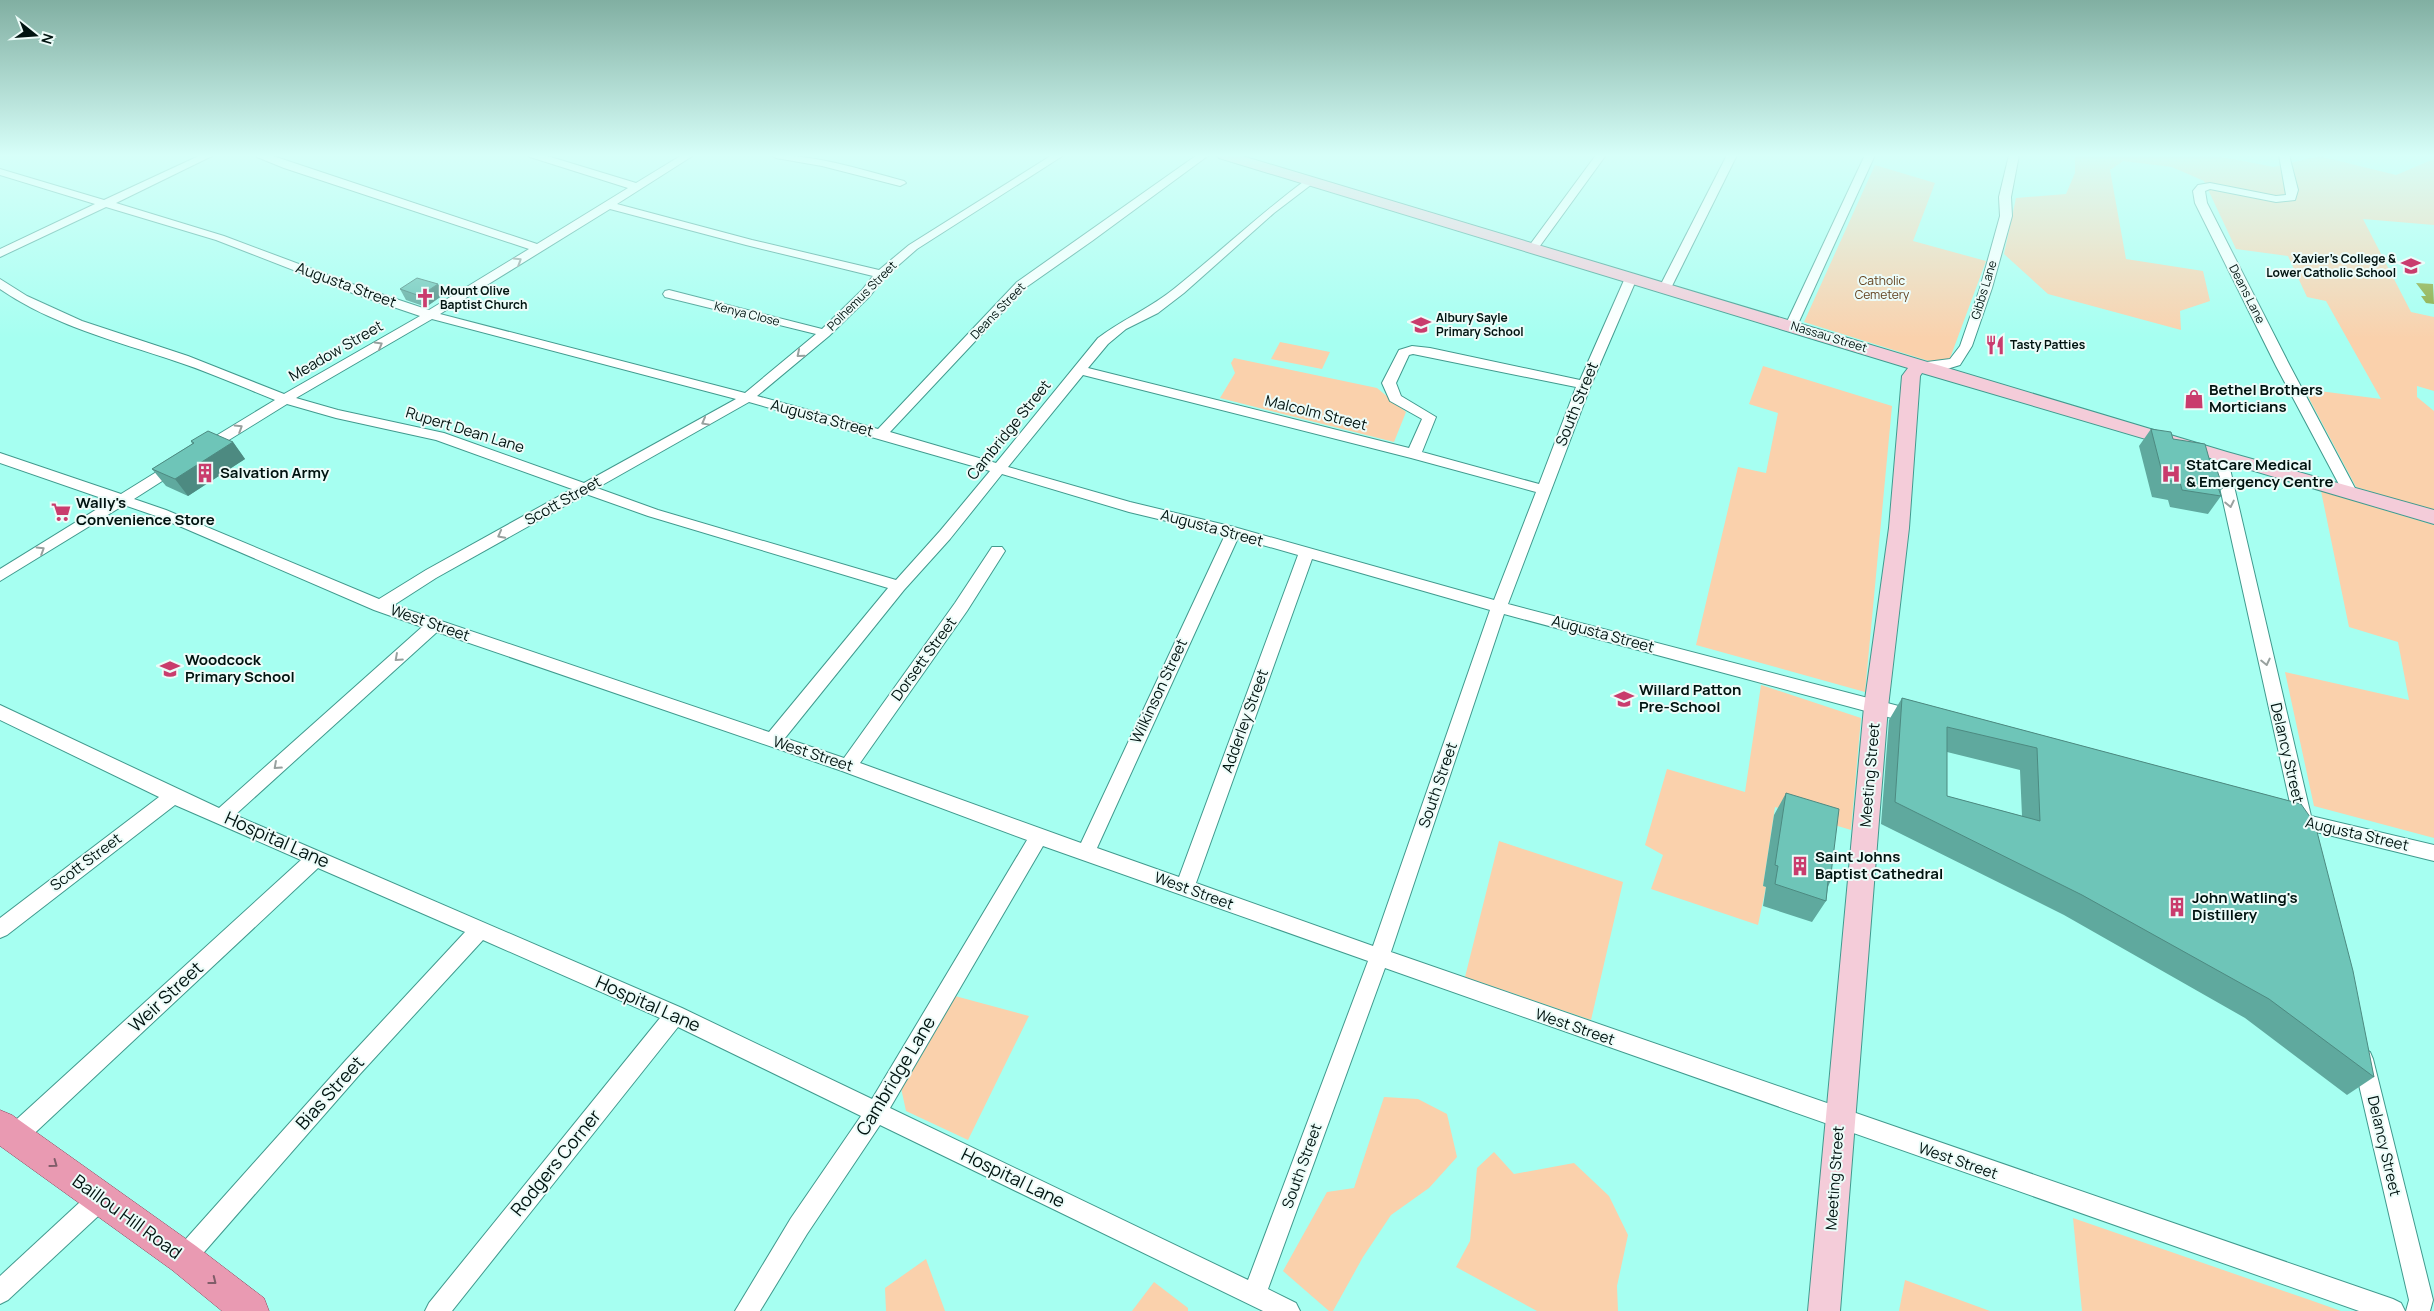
<svg xmlns="http://www.w3.org/2000/svg" width="2434" height="1311" font-family="Manrope,sans-serif">
<style>
.green{fill:#fad1ac}
.water{fill:#88a739}
.lines{fill:none;stroke-linecap:round;stroke-linejoin:round}
.street-casing{stroke:#419a8e;stroke-width:2}
.secondary-casing{stroke:#419a8e;stroke-width:2}
.primary-casing{stroke:#8e3f58;stroke-width:1}
.street{fill:#fff;fill-rule:evenodd}
.secondary{fill:#f4ccd9;fill-rule:evenodd}
.primary{fill:#e99ab2;fill-rule:evenodd}
.wall{fill:#5fa99e;fill-rule:evenodd}
.shaded-wall{fill:#4d8a81}
.building{fill:#6ec5b8;stroke:#4d8a81;fill-rule:evenodd}
.oneway{stroke:#99a19f}
.oneway2{stroke:#805d69}
.labels{text-anchor:middle;stroke-width:4;stroke-linejoin:round;paint-order:stroke}
.far-poi-label{font-size:12px;font-weight:bold;fill:#001310;stroke:#ecfcf9;text-anchor:start}
.far-park-label{font-size:12px;fill:#62401d;stroke:#ecfcf9}
.far-street-label{font-size:12px;fill:#001310;stroke:#ecfcf9}
.street-label{font-size:15px;fill:#001310;stroke:#ecfcf9}
.poi-label{font-size:15px;font-weight:bold;fill:#001310;stroke:#ecfcf9;text-anchor:start}
.near-street-label{font-size:18px;fill:#001310;stroke:#ecfcf9}
</style>
<rect width="100%" height="100%" fill="#a6fff1"/>
<g class="green">
<polygon points="2075,155 2212,155 2274,167 2319,156 2396,175 2434,159 2434,225 2363,219 2411,312 2434,317 2434,391 2417,386 2417,397 2434,411 2434,511 2356,487 2304,389 2381,399 2326,301 2307,297 2288,256 2236,249 2204,181 2172,167 2123,161 2110,170 2126,259 2203,271 2210,301 2180,311 2181,330 2048,294 2004,254 2016,198 2066,194 2075,173"/>
<polygon points="1875,165 1935,183 1913,241 1986,261 1949,361 1935,363 1804,322"/>
<polygon points="1280,342 1330,352 1322,369 1271,359"/>
<polygon points="1234,358 1377,388 1406,412 1394,442 1220,398 1235,373 1231,363"/>
<polygon points="1763,366 1892,406 1865,692 1696,645 1738,467 1766,473 1778,413 1749,404"/>
<polygon points="2321,491 2434,525 2434,838 2314,806 2285,672 2409,700 2398,642 2349,627"/>
<polygon points="1761,685 1861,718 1851,830 1775,807 1763,886 1766,887 1758,925 1651,889 1663,855 1645,845 1667,769 1745,792"/>
<polygon points="1499,841 1623,882 1591,1020 1465,977"/>
<polygon points="955,996 1029,1016 968,1140 906,1111 901,1088"/>
<polygon points="1384,1097 1418,1099 1447,1114 1457,1157 1429,1188 1391,1215 1363,1257 1333,1311 1329,1311 1283,1271 1327,1192 1354,1188"/>
<polygon points="1494,1152 1514,1174 1574,1163 1609,1196 1628,1235 1617,1286 1618,1311 1537,1311 1456,1267 1470,1241 1477,1168"/>
<polygon points="2073,1218 2310,1300 2341,1311 2082,1311"/>
<polygon points="926,1259 945,1311 886,1311 885,1288"/>
<polygon points="1905,1280 1990,1311 1899,1311"/>
<polygon points="1154,1282 1188,1308 1188,1311 1132,1311"/>
</g>
<polygon class="water" points="2416,283 2433,284 2434,304 2426,303 2421,296 2426,296"/>
<g class="lines">
<defs>
<g id="street">
<path d="M201 155H214L116 203 224 236 363 288 429 310 529 249 284 168 257 157 256 155H270L537 244 628 188 530 157 529 155H544L636 183 682 155H694L617 204 752 240 879 270 909 245 1052 155H1064L917 249 885 277 870 296 829 336 757 396 878 429 1017 282 1197 155H1209L1092 241 1025 288 890 432 996 463 1098 338C1123 319 1151 308 1175 288 1220 252 1261 213 1307 179H1315L1316 181 1274 213 1184 293 1158 313 1126 329 1108 344 1088 368 1409 448 1422 419 1390 401 1382 383 1399 350 1412 346 1430 348 1580 380 1625 278 1631 274 1635 275 1637 278 1591 385 1508 604 1914 710 1920 712 1922 717 1920 722 1914 724 1504 614 1391 952 2393 1299 2401 1303 2405 1311H2359L1385 968 1268 1289 1296 1303 1300 1311H1263L880 1125 807 1234 760 1311H735L791 1218 861 1116 678 1027 452 1311H425L429 1303 660 1018 483 940 360 1074 192 1266 184 1269 176 1266 173 1258 176 1250 346 1060 465 932 318 868 23 1144 15 1147 7 1144 4 1136 7 1128 301 860 175 805 7 935 0 938V918L159 797 0 720V705L219 808 422 627 374 610 156 516 124 505 0 581V569L110 501 0 463V453L121 494 171 463H181L183 466 181 469 134 499 166 510 379 599 426 570 572 489 436 440 336 418 287 404 211 451H201L199 448 201 445 275 400C242 387 209 372 175 361 116 341 52 325 0 289V279L27 296 82 321 188 356 284 394 420 316 355 294 216 240 106 207 0 257V249L95 204 0 175V169L104 200ZM610 209 746 245 873 276 862 290 822 329 669 290 665 291 663 294 665 297 816 334 745 393 440 314ZM432 319 736 399 584 483 444 433 338 410 296 398ZM1413 354 1576 387 1539 484 1422 452 1436 417 1401 396 1396 383 1409 355ZM1083 375 1411 458 1536 492 1494 600 1234 527 1130 502 1008 467ZM749 402 990 471 940 531 896 580 658 510 597 488ZM1002 474 1129 512 1225 535 1081 843 860 763 967 611 1005 551 1002 547H992L955 603 844 758 785 738 904 590 950 539ZM586 494 648 516 888 588 769 732 394 605 436 578ZM1238 538 1298 555 1179 877 1097 848ZM1312 559 1490 610 1373 946 1196 883ZM437 632 842 771 1027 840 872 1099 682 1008 235 815ZM1043 846 1368 961 1248 1280 890 1108Z"/>
<path d="M771 155C816 155 860 169 904 181L906 183 900 186 822 166 776 158Z"/>
<polygon points="1596,155 1606,155 1537,250 1529,250 1527,248 1529,246"/>
<polygon points="1727,155 1737,155 1671,288 1669,291 1661,291 1659,288"/>
<polygon points="1865,155 1875,155 1797,326 1795,329 1787,329 1785,326"/>
<polygon points="2009,155 2019,155 2011,197 2012,216 1992,288 1972,346 1960,365 1947,369 1919,369 1917,366 1919,363 1950,359 1960,346 1980,288 2000,216 1999,197"/>
<polygon points="2279,155 2289,155 2298,190 2295,200 2276,202 2210,189 2205,191 2207,203 2290,366 2357,492 2350,497 2343,492 2276,366 2195,203 2193,191 2198,185 2210,183 2276,196 2286,195"/>
<polygon points="2220,451 2227,456 2311,816 2434,845 2434,861 2308,830 2304,832 2287,824 2284,819 2287,814 2292,812 2213,456"/>
<polygon points="2363,1049 2370,1052 2373,1059 2433,1300 2430,1311 2406,1311 2409,1300 2353,1059 2356,1052"/>
<polygon points="101,1187 109,1190 112,1198 109,1206 8,1300 0,1304 0,1276 93,1190"/>
</g>
<polygon id="secondary" points="1217,155 1239,155 2227,452 2434,510 2434,524 1922,373 1920,376 1909,528 1888,707 1840,1311 1808,1311 1864,707 1889,528 1902,376 1908,368 1219,158"/>
<polygon id="primary" points="0,1110 12,1115 196,1246 264,1298 269,1311 222,1311 172,1270 0,1146"/>
</defs>
<use href="#street" class="street-casing"/>
<use href="#secondary" class="secondary-casing"/>
<use href="#primary" class="primary-casing"/>
<use href="#street" class="street"/>
<use href="#secondary" class="secondary"/>
<use href="#primary" class="primary"/>
</g>
<g class="wall">
<polygon points="438,284 443,295 426,307 406,300 400,289"/>
<polygon points="2151,429 2173,439 2223,488 2219,492 2221,496 2208,514 2170,507 2168,500 2152,497 2139,446"/>
<polygon points="191,441 233,442 245,459 188,496 166,486 152,469 192,444"/>
<path d="M1902 698 2301 804 2374 1077 2347 1095 2245 1018 2064 915 1881 824 1889 720ZM1947 752 2020 770 2022 816 1947 796Z"/>
<polygon points="1786,793 1830,882 1828,887 1826,901 1812,922 1763,906 1766,887 1763,886 1774,815"/>
</g>
<g class="shaded-wall">
<polygon points="438,284 443,295 426,307 420,296"/>
<polygon points="233,442 245,459 188,496 175,479"/>
</g>
<g class="building">
<polygon points="417,278 438,284 420,296 400,289"/>
<polygon points="2151,429 2171,432 2173,439 2205,444 2212,469 2217,470 2223,488 2218,487 2221,496 2182,490 2180,482 2164,480"/>
<polygon points="208,431 233,442 175,479 152,469 194,443 191,441"/>
<path d="M1902 698 2301 804 2315 824 2353 971 2374 1077 2269 999 2082 895 1895 802ZM1947 727 2037 748 2040 821 1947 796Z"/>
<polygon points="1786,793 1839,809 1830,882 1828,881 1826,901 1775,884 1778,866 1775,865"/>
</g>
<defs><path id="oneway-chevron" d="M-2-3.5L2.5 0L-2 3.5" fill="none" stroke-width="1.6" stroke-linecap="round" stroke-linejoin="round" transform="scale(1.25)"/></defs>
<g class="oneway">
<use href="#oneway-chevron" transform="translate(518 261) rotate(-32)"/>
<use href="#oneway-chevron" transform="translate(379 345) rotate(-30)"/>
<use href="#oneway-chevron" transform="translate(800 354) rotate(140)"/>
<use href="#oneway-chevron" transform="translate(705 422) rotate(151)"/>
<use href="#oneway-chevron" transform="translate(239 428) rotate(-32)"/>
<use href="#oneway-chevron" transform="translate(2230 504) rotate(78)"/>
<use href="#oneway-chevron" transform="translate(501 535) rotate(152)"/>
<use href="#oneway-chevron" transform="translate(41 550) rotate(-32)"/>
<use href="#oneway-chevron" transform="translate(398 658) rotate(138)"/>
<use href="#oneway-chevron" transform="translate(2266 662) rotate(77)"/>
<use href="#oneway-chevron" transform="translate(277 766) rotate(138)"/>
</g>
<g class="oneway2">
<use href="#oneway-chevron" transform="translate(54 1164) rotate(36)"/>
<use href="#oneway-chevron" transform="translate(213 1281) rotate(38)"/>
</g>
<linearGradient id="sky" x2="0" y2="1"><stop stop-color="#81afa2"/><stop offset="0.46" stop-color="#d7fff9"/><stop offset="1" stop-color="#d7fff9" stop-opacity="0"/></linearGradient>
<rect width="2434" height="338" fill="url(#sky)"/>
<defs>
<symbol id="school-bare" viewBox="-9 -9 18 18"><path d="M0-5L7-2L0 1L-7-2ZM-4 1L0 2.5L4 1V4Q0 6-4 4Z" fill="#c93c6d" stroke="#ecfcf9" stroke-width="2.5" paint-order="stroke"/></symbol>
<symbol id="church-bare" viewBox="-9 -9 18 18"><path d="M-1.2-6h2.4v3.5h3.3v2.4h-3.3V6h-2.4V-.1h-3.3v-2.4h3.3Z" fill="#c93c6d" stroke="#ecfcf9" stroke-width="2.5" paint-order="stroke"/></symbol>
<symbol id="restaurant-bare" viewBox="-9 -9 18 18"><path d="M-5-6h1v4h1v-4h1v4h1v-4h1v5L-1.5 .5V6h-2V.5L-5-1ZM5-6V6H3V1.5H1.5Q1.5-4 5-6Z" fill="#c93c6d" stroke="#ecfcf9" stroke-width="2.5" paint-order="stroke"/></symbol>
<symbol id="shop-bare" viewBox="-9 -9 18 18"><path d="M-5-2.5h2.3a2.7 3.5 0 0 1 5.4 0H5L5.5 6h-11ZM-1.5-2.5h3a1.5 2.3 0 0 0-3 0Z" fill="#c93c6d" stroke="#ecfcf9" stroke-width="2.5" paint-order="stroke"/></symbol>
<symbol id="building-bare" viewBox="-9 -9 18 18"><path d="M-4-6H4V6H1V3H-1V6H-4ZM-2.5-4.3h1.7v1.8h-1.7ZM.8-4.3h1.7v1.8H.8ZM-2.5-1h1.7V.8h-1.7ZM.8-1h1.7V.8H.8Z" fill="#c93c6d" stroke="#ecfcf9" stroke-width="2.5" paint-order="stroke"/></symbol>
<symbol id="hospital-bare" viewBox="-9 -9 18 18"><path d="M-5-5h3v3.5h4V-5h3V5h-3V1.5h-4V5h-3Z" fill="#c93c6d" stroke="#ecfcf9" stroke-width="2.5" paint-order="stroke"/></symbol>
<symbol id="supermarket-bare" viewBox="-9 -9 18 18"><path d="M-6-5.5h2.5l.6 2H6L4.5 2H-2.5L-4.4-4H-6ZM-1.5 3.2a1.3 1.3 0 1 0 .1 0ZM3 3.2a1.3 1.3 0 1 0 .1 0Z" fill="#c93c6d" stroke="#ecfcf9" stroke-width="2.5" paint-order="stroke"/></symbol>
</defs>
<g fill-rule="evenodd">
<use href="#school-bare" x="2397" y="252" width="28" height="28"/>
<use href="#church-bare" x="411" y="284" width="28" height="28"/>
<use href="#school-bare" x="1407" y="311" width="28" height="28"/>
<use href="#restaurant-bare" x="1981" y="331" width="28" height="28"/>
<use href="#shop-bare" x="2180" y="385" width="28" height="28"/>
<use href="#building-bare" x="191" y="459" width="28" height="28"/>
<use href="#hospital-bare" x="2157" y="460" width="28" height="28"/>
<use href="#supermarket-bare" x="47" y="498" width="28" height="28"/>
<use href="#school-bare" x="156" y="655" width="28" height="28"/>
<use href="#school-bare" x="1610" y="685" width="28" height="28"/>
<use href="#building-bare" x="1786" y="852" width="28" height="28"/>
<use href="#building-bare" x="2163" y="893" width="28" height="28"/>
</g>
<g class="labels">
<g class="far-poi-label">
<text x="2396" y="263" text-anchor="end">Xavier's College &amp;<tspan x="2396" dy="14">Lower Catholic School</tspan></text>
<text x="440" y="295">Mount Olive<tspan x="440" dy="14">Baptist Church</tspan></text>
<text x="1436" y="322">Albury Sayle<tspan x="1436" dy="14">Primary School</tspan></text>
<text x="2010" y="349">Tasty Patties</text>
</g>
<g class="far-park-label">
<text x="1882" y="285">Catholic<tspan x="1882" dy="14">Cemetery</tspan></text>
</g>
<g class="far-street-label">
<text transform="translate(1984 290) rotate(-73)" y="4">Gibbs Lane</text>
<text transform="translate(2247 294) rotate(63)" y="4">Deans Lane</text>
<text transform="translate(862 296) rotate(-45)" y="4">Polhemus Street</text>
<text transform="translate(998 311) rotate(-46)" y="4">Deans Street</text>
<text transform="translate(747 314) rotate(14)" y="4">Kenya Close</text>
<text transform="translate(1829 337) rotate(17)" y="4">Nassau Street</text>
</g>
<g class="street-label">
<text transform="translate(346 285) rotate(20)" y="5">Augusta Street</text>
<text transform="translate(336 351) rotate(-30)" y="5">Meadow Street</text>
<text transform="translate(1577 404) rotate(-68)" y="5">South Street</text>
<text transform="translate(1316 413) rotate(14)" y="5">Malcolm Street</text>
<text transform="translate(822 418) rotate(15)" y="5">Augusta Street</text>
<text transform="translate(465 430) rotate(17)" y="5">Rupert Dean Lane</text>
<text transform="translate(1009 430) rotate(-51)" y="5">Cambridge Street</text>
<text transform="translate(563 501) rotate(-29)" y="5">Scott Street</text>
<text transform="translate(1212 528) rotate(15)" y="5">Augusta Street</text>
<text transform="translate(430 623) rotate(19)" y="5">West Street</text>
<text transform="translate(1603 634) rotate(15)" y="5">Augusta Street</text>
<text transform="translate(924 659) rotate(-54)" y="5">Dorsett Street</text>
<text transform="translate(1159 691) rotate(-65)" y="5">Wilkinson Street</text>
<text transform="translate(1245 721) rotate(-70)" y="5">Adderley Street</text>
<text transform="translate(2287 753) rotate(77)" y="5">Delancy Street</text>
<text transform="translate(813 754) rotate(18)" y="5">West Street</text>
<text transform="translate(1870 775) rotate(-85)" y="5">Meeting Street</text>
<text transform="translate(1438 785) rotate(-71)" y="5">South Street</text>
<text transform="translate(2357 834) rotate(13)" y="5">Augusta Street</text>
<text transform="translate(86 862) rotate(-37)" y="5">Scott Street</text>
<text transform="translate(1194 891) rotate(20)" y="5">West Street</text>
<text transform="translate(1575 1027) rotate(19)" y="5">West Street</text>
<text transform="translate(2384 1146) rotate(77)" y="5">Delancy Street</text>
<text transform="translate(1958 1161) rotate(19)" y="5">West Street</text>
<text transform="translate(1302 1166) rotate(-70)" y="5">South Street</text>
<text transform="translate(1835 1178) rotate(-86)" y="5">Meeting Street</text>
</g>
<g class="poi-label">
<text x="2209" y="395">Bethel Brothers<tspan x="2209" dy="17">Morticians</tspan></text>
<text x="2186" y="470">StatCare Medical<tspan x="2186" dy="17">&amp; Emergency Centre</tspan></text>
<text x="220" y="478">Salvation Army</text>
<text x="76" y="508">Wally's<tspan x="76" dy="17">Convenience Store</tspan></text>
<text x="185" y="665">Woodcock<tspan x="185" dy="17">Primary School</tspan></text>
<text x="1639" y="695">Willard Patton<tspan x="1639" dy="17">Pre-School</tspan></text>
<text x="1815" y="862">Saint Johns<tspan x="1815" dy="17">Baptist Cathedral</tspan></text>
<text x="2192" y="903">John Watling's<tspan x="2192" dy="17">Distillery</tspan></text>
</g>
<g class="near-street-label">
<text transform="translate(277 840) rotate(24)" y="6">Hospital Lane</text>
<text transform="translate(166 997) rotate(-43)" y="6">Weir Street</text>
<text transform="translate(648 1004) rotate(24)" y="6">Hospital Lane</text>
<text transform="translate(896 1076) rotate(-59)" y="6">Cambridge Lane</text>
<text transform="translate(330 1093) rotate(-48)" y="6">Bias Street</text>
<text transform="translate(556 1163) rotate(-51)" y="6">Rodgers Corner</text>
<text transform="translate(1013 1178) rotate(26)" y="6">Hospital Lane</text>
<text transform="translate(127 1217) rotate(36)" y="6">Baillou Hill Road</text>
</g>
</g>
<g transform="translate(35 35) rotate(107)" stroke="#ecfcf9" stroke-width="4" paint-order="stroke">
<path d="M0-4L9 19L0 12L-9 19Z" fill="#001310"/>
<text y="-8" font-size="14" font-weight="bold" text-anchor="middle" fill="#001310">N</text>
</g>
</svg>
